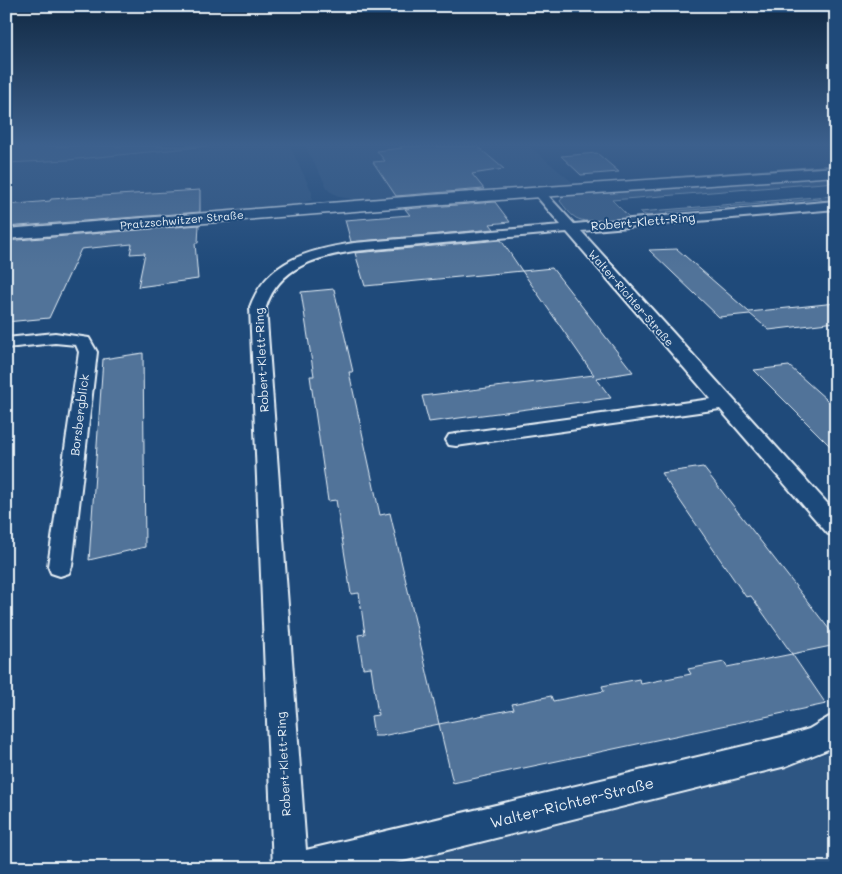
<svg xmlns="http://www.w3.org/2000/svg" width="842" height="874" font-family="Mali,sans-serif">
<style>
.built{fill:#2e5683}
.green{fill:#3c628c;stroke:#92aac2}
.building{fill:#517399;stroke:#e8f1f8}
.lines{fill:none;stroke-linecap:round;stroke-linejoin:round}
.street-casing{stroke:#e8f1f8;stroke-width:4}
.secondary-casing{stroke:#e8f1f8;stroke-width:3}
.street{fill:#1f4a7a;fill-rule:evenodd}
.secondary{fill:#1f4a7a;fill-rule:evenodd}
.labels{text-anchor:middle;stroke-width:4;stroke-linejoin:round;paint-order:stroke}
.far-street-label{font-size:11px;fill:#e8f1f8;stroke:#1f4a7a}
.street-label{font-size:12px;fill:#e8f1f8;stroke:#1f4a7a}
.near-street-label{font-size:15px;fill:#e8f1f8;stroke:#1f4a7a}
</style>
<rect width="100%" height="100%" fill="#1f4a7a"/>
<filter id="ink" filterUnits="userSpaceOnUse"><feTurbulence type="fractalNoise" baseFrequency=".02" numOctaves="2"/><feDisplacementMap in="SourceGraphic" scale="10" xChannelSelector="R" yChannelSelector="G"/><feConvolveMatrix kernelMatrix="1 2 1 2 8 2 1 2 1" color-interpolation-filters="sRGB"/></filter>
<g filter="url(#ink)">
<g class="built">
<polygon points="209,146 290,146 312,192 312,200 285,208 6,230 6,163 68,160"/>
<polygon points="305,146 529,146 577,186 362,201 340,197 329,191"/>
<polygon points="836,750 836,868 379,868 799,763"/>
</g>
<g class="green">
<polygon points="6,146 209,146 68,160 6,163"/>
<polygon points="836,165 836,168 675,179 672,177"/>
<path d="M836 174V182L612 200 629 217C622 224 587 224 576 218 569 214 565 207 560 201L564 196 573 193Z"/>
<path d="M827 196 833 201 827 203 820 199 667 212 672 217C660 218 650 219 640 212Z"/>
</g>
<g class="building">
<polygon points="400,146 477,146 504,169 472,174 484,189 396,196 373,162 385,161 377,151 402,148"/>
<polygon points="597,153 619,172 581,175 561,156"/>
<polygon points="200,190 200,212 6,227 6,205 50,201 51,199"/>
<polygon points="495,202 510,222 490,224 494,229 351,242 345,220 410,215 405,209"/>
<polygon points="199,225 198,243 195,243 198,279 138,287 145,253 130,254 132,244 81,249 49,318 6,322 6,241"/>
<polygon points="501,240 522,271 365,286 355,253"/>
<polygon points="677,249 749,312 836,303 836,322 769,330 750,314 719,317 649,250"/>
<polygon points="552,268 633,372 596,378 611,398 429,422 422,396 594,375 522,271"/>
<polygon points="334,289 353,372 349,372 380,515 390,513 439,724 382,736 374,736 371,716 378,715 371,667 363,668 358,635 365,634 359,593 351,594 336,500 328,501 310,376 314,376 301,292"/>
<polygon points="143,353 145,547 89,560 103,359"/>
<polygon points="789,366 836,408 836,452 754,370"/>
<polygon points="703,467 836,638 836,645 792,654 751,596 746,597 661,473"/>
<polygon points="792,654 826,704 453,783 439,724 514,709 512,704 551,696 553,701 604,691 602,686 639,679 641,684 691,674 688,669 724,662 727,667"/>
</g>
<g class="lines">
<defs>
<g id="street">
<path d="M539 189 543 190 574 224 836 201V209L581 231 836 513V537L828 534 720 409 456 446 449 445 446 440 449 435 456 434 711 399 567 232 354 251C316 257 279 267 266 307L306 850 786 736 809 729 836 713V746L786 766 375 868H273L250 307C267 260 309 250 354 243L561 225 533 192Z"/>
<polygon points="55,333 89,338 97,352 72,566 69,573 60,576 51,573 48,566 79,352 76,345 55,343 6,348 6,338"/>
</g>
<polygon id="secondary" points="836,167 836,176 430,205 6,239 6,229 430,195"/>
</defs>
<use href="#street" class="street-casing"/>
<use href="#secondary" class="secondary-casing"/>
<use href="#street" class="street"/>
<use href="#secondary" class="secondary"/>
</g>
</g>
<linearGradient id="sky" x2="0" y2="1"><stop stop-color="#112943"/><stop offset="0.54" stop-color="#3c608d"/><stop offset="1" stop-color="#3c608d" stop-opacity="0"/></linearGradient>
<rect width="842" height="268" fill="url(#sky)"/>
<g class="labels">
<g class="far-street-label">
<text transform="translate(182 220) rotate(-5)" y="4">Pratzschwitzer Straße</text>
<text transform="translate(631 298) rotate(49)" y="4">Walter-Richter-Straße</text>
</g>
<g class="street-label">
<text transform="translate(643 222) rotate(-5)" y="4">Robert-Klett-Ring</text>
<text transform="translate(262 360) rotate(-93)" y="4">Robert-Klett-Ring</text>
<text transform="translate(80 415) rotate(-83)" y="4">Borsbergblick</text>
<text transform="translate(284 764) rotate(-93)" y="4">Robert-Klett-Ring</text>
</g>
<g class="near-street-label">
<text transform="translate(572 803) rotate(-14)" y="5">Walter-Richter-Straße</text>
</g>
</g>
<rect width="842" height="874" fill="none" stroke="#1f4a7a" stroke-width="25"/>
<rect x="12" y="12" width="817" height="849" fill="none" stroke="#e8f1f8" stroke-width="2" filter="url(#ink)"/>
</svg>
